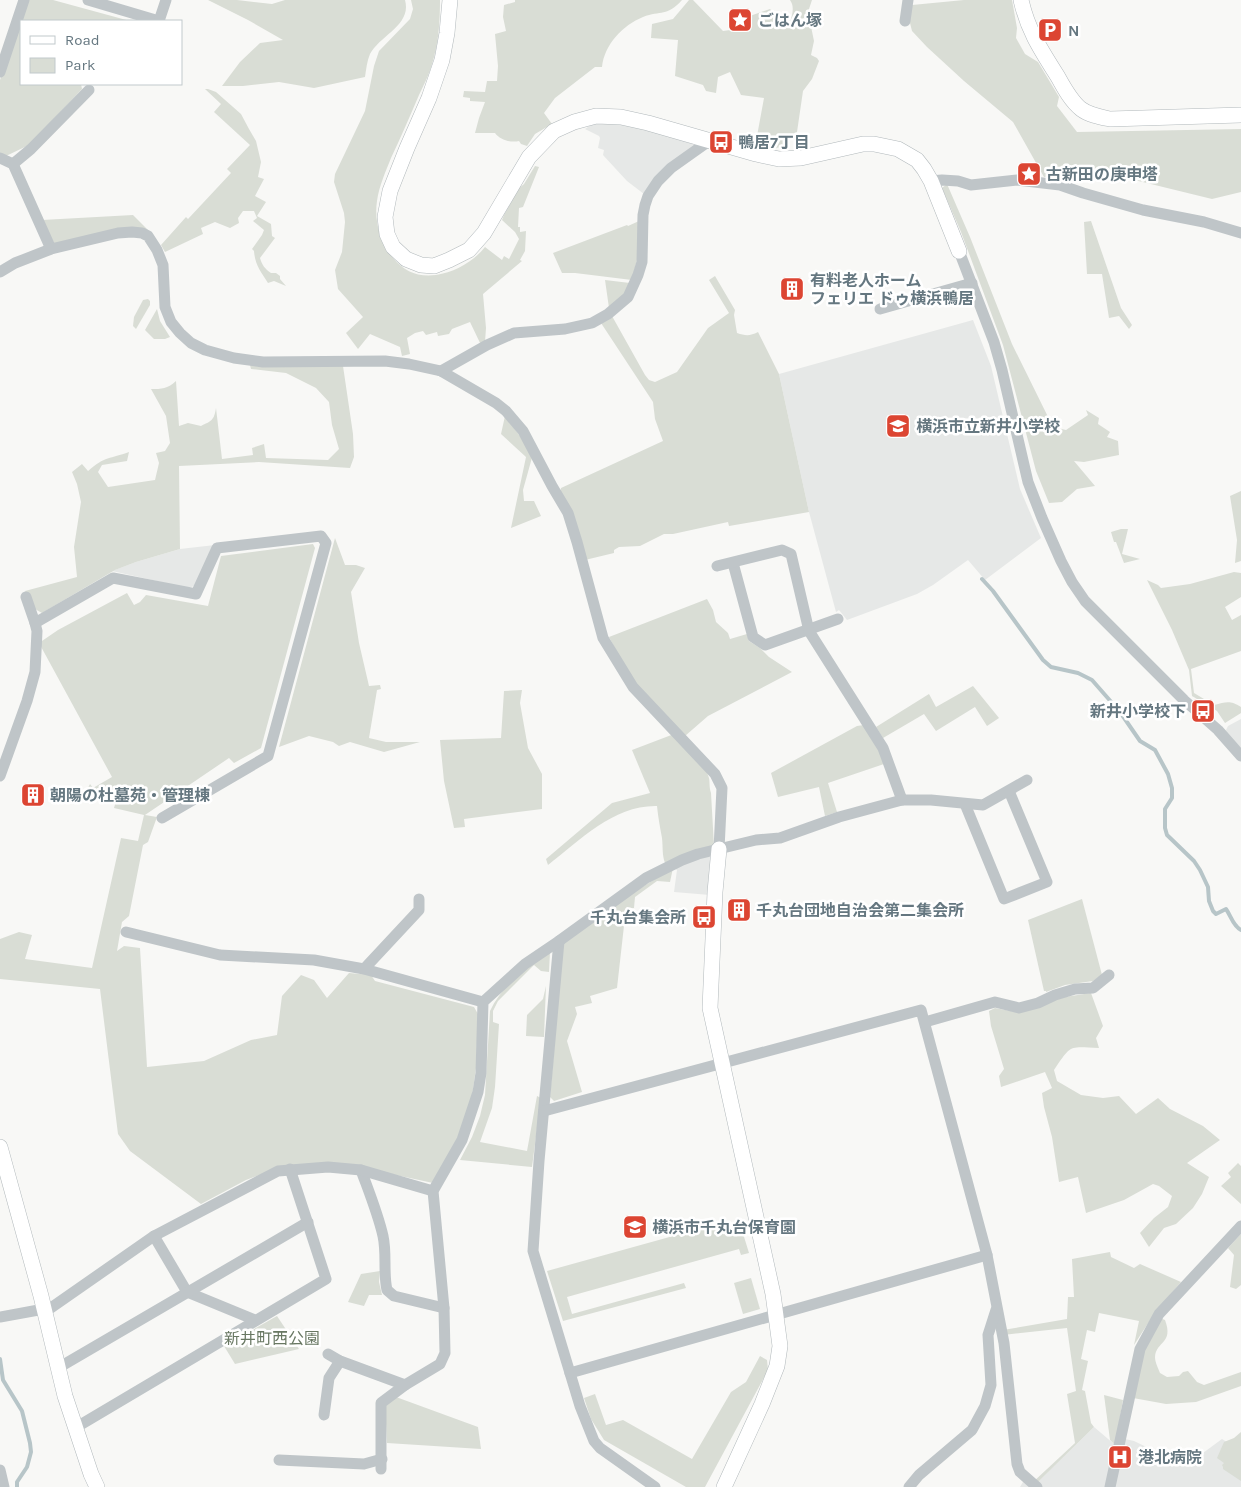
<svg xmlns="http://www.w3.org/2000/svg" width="1241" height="1487" font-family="Karla,'Noto Sans JP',sans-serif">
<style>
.built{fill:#e6e8e7}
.green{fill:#d9ddd5}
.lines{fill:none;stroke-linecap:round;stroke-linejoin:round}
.stream{stroke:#b7c5c8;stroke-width:4}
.secondary-casing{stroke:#b2b9bc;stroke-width:16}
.street{stroke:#bfc5c8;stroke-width:11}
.secondary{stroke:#fff;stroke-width:15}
.labels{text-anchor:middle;stroke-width:5;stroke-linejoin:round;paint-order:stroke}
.poi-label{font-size:16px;font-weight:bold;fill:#657780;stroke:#fff;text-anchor:start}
.park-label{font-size:16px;fill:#697863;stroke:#fff}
</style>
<rect width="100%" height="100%" fill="#f8f8f6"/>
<g class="built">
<polygon points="600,119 649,128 697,146 644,194 627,181 603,155 604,150 598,148 600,138 599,136 585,129"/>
<polygon points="973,320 991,366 1020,489 1041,538 985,580 968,560 933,585 917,594 847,620 839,610 836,612 809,512 779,374"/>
<polygon points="215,545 198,585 188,588 112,571 136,562 180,549"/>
<polygon points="1241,719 1241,748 1227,734 1226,730 1228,726"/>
<polygon points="708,855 711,858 710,895 674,892 677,870 673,868"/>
<polygon points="1094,1427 1114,1444 1125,1439 1134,1441 1165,1456 1187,1458 1203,1453 1222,1439 1241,1451 1241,1487 1020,1487 1026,1477 1035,1485"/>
</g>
<g class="green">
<polygon points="27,0 53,0 130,21 21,21 21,84 81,84 82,89 29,145 6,156 0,153 0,80"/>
<path d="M208 0H237L272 4 285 0H405C412 25 380 35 370 54 367 61 366 70 365 77L314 88 279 82 243 86H222L240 62 260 43 283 40 248 20Z"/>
<path d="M411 0H440C440 18 439 39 434 57 431 70 425 83 419 95 410 116 401 137 391 158 386 171 379 186 377 201 374 220 380 243 393 258 405 272 417 277 436 275 455 272 473 262 485 247L502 260 504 256 509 259 519 239 515 232 502 220 504 215 513 199 516 191 524 184 535 166 539 167 523 207 519 208 518 227H520V232L526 231 525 251 520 260 522 261 483 294 486 328 485 342 481 345 470 322 452 329 449 334 438 336 437 332 426 335 423 331 415 333 407 338 410 354 402 356 400 347 370 334 358 349 346 333 363 317 338 289 335 270 342 252 345 222 344 213 334 182 335 174 365 111 374 66 379 51 410 19 413 9Z"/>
<path d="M515 0H682C667 17 661 10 643 17 623 25 604 45 602 67H595L555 98 544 113 552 124 535 134 527 146 521 144 519 141C511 143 500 140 495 133H475L479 118 485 102 470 101V98L463 97 464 91 485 92 487 81H497L498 66 495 34 506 31 503 17 504 5 515 2Z"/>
<path d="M689 0H693L723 31 745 28 747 17 770 9 780 20 782 25 785 26 790 23C792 15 795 7 790 0H812L808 12 814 41 811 55 817 58 819 61 812 79 803 91 797 132 785 145 774 149 761 150 757 136 764 98 741 95 730 72 718 77 716 93 706 91 703 85 675 76 678 40 651 38 652 24 673 19Z"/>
<polygon points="964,0 1012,0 1017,28 1016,38 1025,54 1038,62 1059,97 1057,106 1077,132 1241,129 1241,192 1212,199 1110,174 1044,177 1013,122 964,81 927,47 912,31 909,19 912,5"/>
<path d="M205 89H208L216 92 241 114 249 129 256 141 261 162 258 177 264 179 255 196 266 202 257 216 271 224 272 236 275 238 260 258C262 265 265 269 271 273H276L280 276V279L286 286 274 281 268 283C261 272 255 265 254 251L252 249 262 235 264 230 253 221 257 218 254 211H243L238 218 239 223 230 228 215 222 201 228 203 234 165 252 161 245 186 217 188 219 231 173 227 169 250 145 214 112 221 104Z"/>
<polygon points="947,184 970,237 1012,344 1053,427 1066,430 1088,415 1086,410 1099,418 1098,424 1110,432 1107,437 1118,441 1119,455 1084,462 1074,461 1095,486 1077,489 1062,502 1049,503 1036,471 1003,345 961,232 942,188"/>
<polygon points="133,215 150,232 55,245 42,220"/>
<polygon points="639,221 640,248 632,280 575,273 562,273 553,253 627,225 628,226"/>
<polygon points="1091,221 1121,308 1132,325 1129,329 1119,316 1109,318 1102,274 1087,274 1084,222"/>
<path d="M715 276 735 310 734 315 737 333C746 336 750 336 758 332L779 374 809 512 729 526 728 522 673 534H664L640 546 619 547 614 550V553L585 560 560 493 561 488 663 441 655 419 653 402 601 323 612 316 645 375 649 380 655 382 677 372 708 328 729 313 709 280Z"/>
<polygon points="605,280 630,283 624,294 609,308"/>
<polygon points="148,299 150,301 150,305 136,329 133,326 134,317 143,300"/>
<polygon points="157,309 160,321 170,337 165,339 154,339 145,330"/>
<path d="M250 365 343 366 353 434 354 457 350 468 259 462 179 466 180 549 136 562 115 570 42 613 35 609 25 591 77 577 74 547 81 502 77 484 72 472 82 464 88 471C105 456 110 459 129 452L127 461 102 465 98 472 108 487 155 480 159 463 156 453 165 451 170 443 166 416 151 389C162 389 167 389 176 381L179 426 188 423 201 426C211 421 214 421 216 408L222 459 253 455 252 448 264 444 266 458 328 460 339 449 332 425 329 402 316 388 286 373 251 369Z"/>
<polygon points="505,416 533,454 523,490 524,501 534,501 541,516 511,528 526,457 501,434"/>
<polygon points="1241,491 1241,561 1235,563 1237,540 1230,496"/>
<polygon points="1121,529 1128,529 1122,554 1140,559 1124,563 1116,542 1114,542 1111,532"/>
<polygon points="335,538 345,565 356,565 365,568 351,592 359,643 369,686 380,685 381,689 377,690 369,738 386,742 420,742 384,752 350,742 339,746 333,742 309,736 279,747"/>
<polygon points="313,544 315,548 261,748 234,763 229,758 145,815 157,817 148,842 143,845 129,916 122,922 117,951 124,946 140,948 147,1067 204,1061 251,1040 277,1035 282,996 301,975 314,980 327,998 349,973 371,975 375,981 474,1007 478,1014 476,1068 472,1097 453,1151 433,1183 340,1163 279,1168 246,1180 201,1204 130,1151 118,1134 100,989 0,979 0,939 19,932 32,935 25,959 92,968 121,838 138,841 144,815 114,808 116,801 88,795 88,788 90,784 93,788 112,777 39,643 58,630 127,593 134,605 140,602 146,595 208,606 221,556"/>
<path d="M1234 572 1241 573V597L1225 607 1232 620 1241 615V651L1191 669 1194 693 1214 705C1226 702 1230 700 1241 707V713L1225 723 1217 711 1192 696 1189 670 1172 630 1147 580 1158 585 1161 588 1190 584Z"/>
<polygon points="707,599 713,610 716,622 728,633 730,639 747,634 749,641 760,648 769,657 792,672 708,716 685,736 632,680 609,637"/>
<polygon points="973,686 999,718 987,726 975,707 936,731 924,714 883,738 876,727 929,694 936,707"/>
<polygon points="522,690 520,703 528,748 542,774 542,809 464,819 465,827 454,828 444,781 440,740 501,738 504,691"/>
<polygon points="864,725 879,749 884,764 828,783 837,812 825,816 819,787 778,797 771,773 857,726"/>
<path d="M674 734C685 747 704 761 709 778 710 783 709 787 711 793L714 846 665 863C662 855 663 847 662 838 660 827 658 817 657 806 614 805 580 840 548 865L546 859 612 803 650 793 632 750Z"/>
<polygon points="673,868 670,882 657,881 635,897 634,908 626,908 617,988 590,996 592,1003 575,1007 577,1014 567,1041 582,1092 554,1101 550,1097 563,943 629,895"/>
<polygon points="1082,899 1102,975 1093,981 1065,985 1046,992 1046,991 1044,991 1028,920"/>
<path d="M550 952 549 972 541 971 534 965 498 1001 493 1011V1022L499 1024 495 1087 492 1108 480 1142 527 1151 537 1096 541 1098 532 1167 460 1160 472 1137 480 1116 485 1095 490 1011C502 985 527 967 550 952Z"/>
<polygon points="546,986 544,1037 526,1036 527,1015 543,999"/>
<path d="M1091 993 1103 1026 1096 1038 1099 1048C1068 1047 1072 1044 1054 1070L1057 1081 1081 1095 1103 1098 1119 1096 1136 1114 1158 1098 1170 1109 1203 1126 1220 1140 1187 1163 1209 1177 1202 1194 1193 1208 1176 1224 1164 1228 1149 1247 1140 1233 1154 1218 1168 1207 1172 1196 1159 1186 1153 1184 1124 1200 1086 1213 1078 1177 1059 1182 1052 1137 1044 1107 1042 1093 1052 1088 1045 1072 1001 1087 999 1076 1004 1069 991 1026 989 1011 995 1008 1016 1012 1058 998Z"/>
<polygon points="1238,1163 1241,1166 1241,1204 1221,1186 1231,1177 1228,1173"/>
<polygon points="720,1223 725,1230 741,1227 749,1253 741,1255 739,1249 567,1297 572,1314 684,1283 686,1288 563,1321 547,1271"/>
<polygon points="1241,1234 1241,1285 1236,1289 1230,1287 1234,1255 1228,1248"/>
<polygon points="1110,1252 1111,1257 1134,1268 1140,1264 1181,1282 1156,1311 1134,1345 1139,1321 1099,1313 1095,1332 1087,1330 1081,1359 1088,1361 1082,1390 1085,1391 1091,1423 1094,1427 1035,1485 1032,1483 1075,1443 1067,1394 1076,1391 1067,1328 1003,1335 1003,1330 1067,1319 1068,1297 1074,1297 1072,1259"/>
<polygon points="380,1271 379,1282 382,1295 369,1295 364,1306 348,1302 361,1274"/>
<polygon points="751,1278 760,1309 743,1314 734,1283"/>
<polygon points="277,1316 299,1349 235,1364 224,1346"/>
<path d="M1160 1318 1165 1320C1174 1344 1156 1341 1155 1357 1155 1362 1158 1368 1160 1373L1167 1377 1179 1376 1183 1372 1188 1371 1197 1382 1204 1385 1241 1372V1386L1196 1402 1166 1404 1133 1398 1142 1349Z"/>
<polygon points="760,1356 767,1360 768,1370 705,1487 686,1487 604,1440 591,1419 584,1398 595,1394 606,1425 623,1420 692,1459 731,1392 746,1382"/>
<polygon points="1104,1395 1123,1400 1115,1445 1110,1440"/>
<polygon points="396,1397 478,1427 481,1449 387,1443 385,1404"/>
<polygon points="1241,1432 1241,1481 1223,1469 1223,1467 1222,1465 1224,1463 1217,1458 1224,1442 1234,1438"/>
</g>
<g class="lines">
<g class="stream">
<path d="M982 579 993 591 1043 660 1051 667 1078 673 1092 680 1120 712 1140 741 1155 750 1168 774 1172 788V798L1165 809V828L1167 835 1194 861 1200 870 1208 887 1209 901 1213 911 1216 914 1226 909C1231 916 1233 926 1241 930"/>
<polyline points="0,1359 3,1380 22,1411 30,1443 31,1452 27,1467 17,1482 17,1487"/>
</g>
<defs>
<g id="secondary">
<polyline points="450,0 447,33 442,60 429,98 407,148 390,191 385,217 387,234 393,247 406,259 421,265 434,266 449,260 469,250 484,233 529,157 554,131 574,122 596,116 621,117 648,123 756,154 779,159 801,158 863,144 874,144 898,149 917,160 924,169 931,181 959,251"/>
<path d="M1021 0C1028 31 1041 50 1058 77 1064 88 1071 101 1081 109 1089 115 1100 117 1110 119L1241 115"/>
<polyline points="719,849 715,892 710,1008 773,1294 780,1346 777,1366 762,1404 724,1487"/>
<polyline points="0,1147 41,1296 65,1396 91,1474 97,1487"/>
</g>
</defs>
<use href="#secondary" class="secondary-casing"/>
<g class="street">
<polyline points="88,0 159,21"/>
<polyline points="159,21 166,0"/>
<polyline points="905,21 908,0"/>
<polyline points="0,72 24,0"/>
<polyline points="0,158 13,164 51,249"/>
<polyline points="13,164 31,149 89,90"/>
<polyline points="931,181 942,180 958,181 971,185 1017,180 1060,185 1083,193 1143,210 1204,222 1241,233"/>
<polyline points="959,251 994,342 1002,370 1028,482 1042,518 1061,561 1072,582 1085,601 1184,700 1218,730 1241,756"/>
<polyline points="0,272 15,263 51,249 118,233 132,232 142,233 148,236 157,250 163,265 165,307 171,322 180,333 191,343 205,350 234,358 263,362 385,361 409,364 441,371 496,403 506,411 523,431 552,486 568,513 577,542 603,638 633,687 715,774 722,788 719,849"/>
<polyline points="880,309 972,283"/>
<polyline points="441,371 487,345 514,333 565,329 592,323 608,314 628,297 638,275 642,262 643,215 645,205 648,196 658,181 671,168 709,141"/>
<polyline points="733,563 753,637 765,645 838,619"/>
<polyline points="717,566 782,550 791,554 809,631 883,748 902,800"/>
<polyline points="35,623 113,578 196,594 217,548 321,536 326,543 268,756 162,818"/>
<polyline points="0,776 27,701 35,672 37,631 35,623 26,597"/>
<polyline points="965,804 1004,899 1047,882 1009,791"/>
<polyline points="126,932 220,955 314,960 364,969 483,1002"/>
<polyline points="559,941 539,1161 533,1251 580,1406 594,1441 600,1448 655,1487"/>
<polyline points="364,969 419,910 419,899"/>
<polyline points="925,1022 995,1002 1019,1008 1038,1003 1055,995 1075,989 1093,988 1109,975"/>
<polyline points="544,1111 921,1010 987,1255 1004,1343 1017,1464 1020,1472 1037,1487"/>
<path d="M361 1170C369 1192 378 1214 383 1236 387 1254 383 1273 387 1290L394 1296 444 1308"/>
<polyline points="154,1236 187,1292 255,1320"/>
<polyline points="45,1312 154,1236 278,1171 328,1167 361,1170 433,1191"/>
<polyline points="0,1317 44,1309"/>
<polyline points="328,1354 340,1361 405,1385 440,1364 445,1353 444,1308 433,1191 462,1140 478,1092 481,1073 483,1002 525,964 559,941 646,878 682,860 698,854 756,840 780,838 839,817 902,800 931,800 983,805 1027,780"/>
<polyline points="58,1368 308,1222"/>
<polyline points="570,1373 987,1255"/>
<polyline points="324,1415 329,1378 340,1361"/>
<polyline points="75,1428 326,1279 290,1169"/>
<polyline points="279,1460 364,1464 382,1459"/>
<polyline points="381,1469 381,1403 405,1385"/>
<polyline points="0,1470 4,1487"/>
<polyline points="909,1487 919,1475 972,1430 985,1406 991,1385 988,1335 996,1310"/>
<polyline points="1110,1487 1140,1349 1159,1314 1241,1226"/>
</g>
<use href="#secondary" class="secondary"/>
</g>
<defs>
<symbol id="sight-square" viewBox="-11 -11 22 22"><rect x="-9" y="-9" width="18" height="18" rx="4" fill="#dc4532" stroke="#fff"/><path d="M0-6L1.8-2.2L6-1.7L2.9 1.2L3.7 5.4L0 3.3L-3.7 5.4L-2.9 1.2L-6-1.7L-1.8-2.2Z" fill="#fff"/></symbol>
<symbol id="parking-square" viewBox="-11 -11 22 22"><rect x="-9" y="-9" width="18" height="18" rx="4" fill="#dc4532" stroke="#fff"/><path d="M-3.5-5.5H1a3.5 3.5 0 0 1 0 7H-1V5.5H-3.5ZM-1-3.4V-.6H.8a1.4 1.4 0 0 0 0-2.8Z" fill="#fff"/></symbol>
<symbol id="bus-square" viewBox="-11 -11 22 22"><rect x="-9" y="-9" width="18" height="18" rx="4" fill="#dc4532" stroke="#fff"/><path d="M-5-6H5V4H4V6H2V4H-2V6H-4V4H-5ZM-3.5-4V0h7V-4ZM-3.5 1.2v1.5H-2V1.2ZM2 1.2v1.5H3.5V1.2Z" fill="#fff"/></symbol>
<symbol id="building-square" viewBox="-11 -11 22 22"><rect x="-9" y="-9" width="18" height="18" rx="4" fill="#dc4532" stroke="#fff"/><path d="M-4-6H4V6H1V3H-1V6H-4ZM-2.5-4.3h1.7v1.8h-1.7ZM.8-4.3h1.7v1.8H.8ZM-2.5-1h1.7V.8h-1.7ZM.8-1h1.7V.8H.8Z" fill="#fff"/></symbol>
<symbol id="school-square" viewBox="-11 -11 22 22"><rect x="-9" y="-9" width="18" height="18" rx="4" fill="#dc4532" stroke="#fff"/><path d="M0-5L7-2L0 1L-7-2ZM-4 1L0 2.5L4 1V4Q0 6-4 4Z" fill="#fff"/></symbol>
<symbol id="hospital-square" viewBox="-11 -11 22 22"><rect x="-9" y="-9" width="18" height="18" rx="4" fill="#dc4532" stroke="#fff"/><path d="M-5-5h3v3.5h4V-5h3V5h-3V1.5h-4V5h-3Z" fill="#fff"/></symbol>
</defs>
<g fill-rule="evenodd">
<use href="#sight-square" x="726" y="6" width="28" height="28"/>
<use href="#parking-square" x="1036" y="16" width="28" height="28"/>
<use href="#bus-square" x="707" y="128" width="28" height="28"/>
<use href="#sight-square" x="1015" y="160" width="28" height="28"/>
<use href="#building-square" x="778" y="275" width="28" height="28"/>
<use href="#school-square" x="884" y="412" width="28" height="28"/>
<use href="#bus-square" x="1189" y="697" width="28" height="28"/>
<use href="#building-square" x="19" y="781" width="28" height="28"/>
<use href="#building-square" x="725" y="896" width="28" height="28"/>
<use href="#bus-square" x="690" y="903" width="28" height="28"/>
<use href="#school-square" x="621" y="1213" width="28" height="28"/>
<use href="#hospital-square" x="1106" y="1443" width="28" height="28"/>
</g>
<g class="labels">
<g class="poi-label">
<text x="758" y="26">ごはん塚</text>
<text x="1068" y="36">N</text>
<text x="738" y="148">鴨居7丁目</text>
<text x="1046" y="180">古新田の庚申塔</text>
<text x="810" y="286">有料老人ホーム<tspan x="810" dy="18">フェリエ ドゥ横浜鴨居</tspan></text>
<text x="916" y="432">横浜市立新井小学校</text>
<text x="1186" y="717" text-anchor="end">新井小学校下</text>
<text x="50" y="801">朝陽の杜墓苑・管理棟</text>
<text x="756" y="916">千丸台団地自治会第二集会所</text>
<text x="686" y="923" text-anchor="end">千丸台集会所</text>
<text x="652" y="1233">横浜市千丸台保育園</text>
<text x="1138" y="1463">港北病院</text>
</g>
<g class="park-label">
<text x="272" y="1344">新井町西公園</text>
</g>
</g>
<rect x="20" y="20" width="162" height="65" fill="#ffffff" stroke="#c1c9cc"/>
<rect x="30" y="36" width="25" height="8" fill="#ffffff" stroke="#c1c9cc"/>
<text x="65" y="45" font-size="15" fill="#657780">Road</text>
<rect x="30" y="58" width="25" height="15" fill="#d9ddd5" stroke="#c1c9cc"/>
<text x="65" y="70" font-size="15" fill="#657780">Park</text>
</svg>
